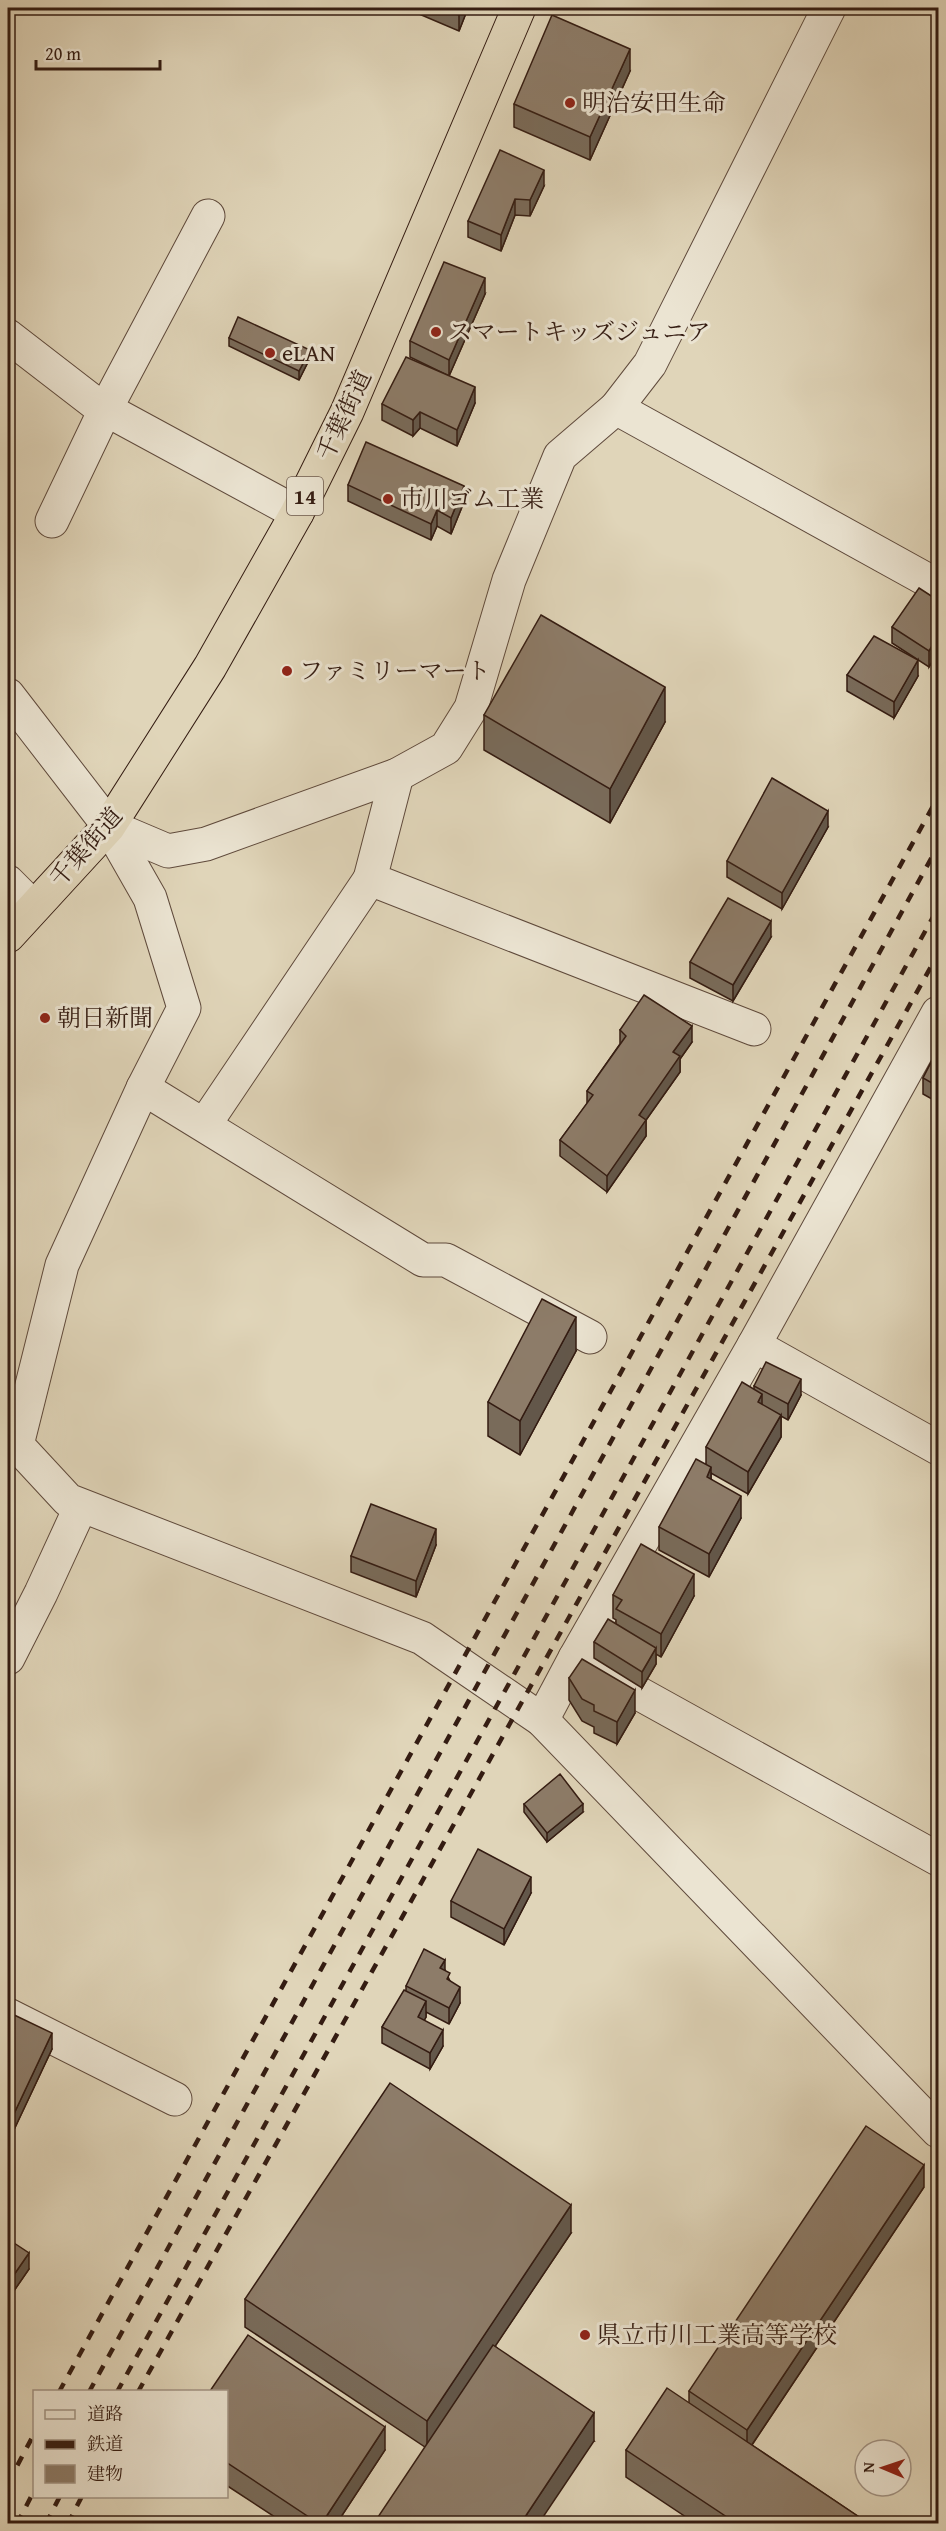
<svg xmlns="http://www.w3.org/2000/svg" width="946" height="2531" font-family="'Gentium Book Plus','Noto Serif JP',serif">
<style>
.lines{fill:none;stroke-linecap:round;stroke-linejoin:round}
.minor-casing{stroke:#5f4a3c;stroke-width:35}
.highway-casing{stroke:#341c12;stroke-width:35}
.minor{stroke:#ebe4d2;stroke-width:33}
.highway{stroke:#e0d5b9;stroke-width:33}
.rail{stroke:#341c12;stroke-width:4.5;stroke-dasharray:10 10;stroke-linecap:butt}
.wall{fill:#796b5a;stroke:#341c12;stroke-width:1.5}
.shaded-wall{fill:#63574a;stroke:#341c12;stroke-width:1.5}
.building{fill:#8d7c69;stroke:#341c12;stroke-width:1.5}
.poi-dot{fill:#8f2418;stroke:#ebe4d2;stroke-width:2}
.labels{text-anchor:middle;stroke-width:6;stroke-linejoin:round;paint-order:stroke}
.shield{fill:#ebe4d2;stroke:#6b584c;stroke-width:1.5}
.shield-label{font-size:22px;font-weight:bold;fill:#341c12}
.poi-label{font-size:24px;fill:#341c12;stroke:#ebe4d2;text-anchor:start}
.street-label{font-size:24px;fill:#341c12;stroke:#ebe4d2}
</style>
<rect width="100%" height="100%" fill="#e0d5b9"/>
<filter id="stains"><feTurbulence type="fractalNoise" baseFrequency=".00333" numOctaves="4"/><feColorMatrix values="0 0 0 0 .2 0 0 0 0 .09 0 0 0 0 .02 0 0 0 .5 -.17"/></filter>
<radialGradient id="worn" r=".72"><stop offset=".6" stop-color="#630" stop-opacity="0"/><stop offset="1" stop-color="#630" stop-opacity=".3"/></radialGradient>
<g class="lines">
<defs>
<g id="minor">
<polyline points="8,336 96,404 297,513"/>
<polyline points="616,408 938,586"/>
<polyline points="52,521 105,410 208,216"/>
<polyline points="8,695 109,826 150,898 184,1008 143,1088 62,1265 17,1445 68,1500 422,1638 542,1720 938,2131"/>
<polyline points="397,775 370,879 754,1029"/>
<polyline points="109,826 168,851 206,844 397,775 446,748 471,708 509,580 560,456 616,408 650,364 829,8"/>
<polyline points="8,882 33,907"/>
<polyline points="938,1013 754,1345 575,1658 938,1859"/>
<polyline points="143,1088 423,1260 446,1260 590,1337"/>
<polyline points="205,1124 370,879"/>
<polyline points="754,1345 938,1448"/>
<polyline points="8,1658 41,1593 81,1506"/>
<polyline points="542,1720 575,1658"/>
<polyline points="8,2015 175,2099"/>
</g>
<polyline id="highway" points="8,936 109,826 210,667 297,513 347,412 519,8"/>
</defs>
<use href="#minor" class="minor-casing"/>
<use href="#highway" class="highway-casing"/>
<use href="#minor" class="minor"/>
<use href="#highway" class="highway"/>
<g class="rail">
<polyline points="59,2392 938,797"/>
<polyline points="89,2392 938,846"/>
<polyline points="117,2392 938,908"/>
<polyline points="138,2392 938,954"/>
<polyline points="8,2483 34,2434"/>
<polyline points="17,2524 34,2491"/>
<polyline points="46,2524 60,2496"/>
<polyline points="68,2524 82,2496"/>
</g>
</g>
<g class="wall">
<polygon points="405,8 468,8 459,31"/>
<polygon points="630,71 590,160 514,127 514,104"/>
<polygon points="544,186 530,216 515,215 501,251 468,237 468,221"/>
<polygon points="485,294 449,376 410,357 410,341"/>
<polygon points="229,338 310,358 299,380 229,346"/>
<polygon points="475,403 457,446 420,428 413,436 382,420 382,404"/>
<polygon points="348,485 464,502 451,534 437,526 431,540 348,501"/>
<polygon points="939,601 939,650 929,667 892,643 892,627"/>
<polygon points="847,675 918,676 894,718 847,691"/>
<polygon points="484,715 665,722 610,823 484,750"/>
<polygon points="828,827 782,909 727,877 727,861"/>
<polygon points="771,937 733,1001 690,978 690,962"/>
<polygon points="620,1030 692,1042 680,1059 680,1072 646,1120 646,1136 607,1192 560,1156 560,1140 587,1104 587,1091 620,1044"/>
<polygon points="938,1049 939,1103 923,1094 923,1078"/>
<polygon points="576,1351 520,1455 488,1436 488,1402"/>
<polygon points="754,1386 801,1395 788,1420 781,1416 781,1437 748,1494 711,1473 711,1479 741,1518 709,1577 659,1550 659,1527 706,1464 706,1447 754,1389"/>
<polygon points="436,1545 416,1597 351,1572 351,1556"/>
<polygon points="613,1595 694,1596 661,1657 656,1654 656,1664 642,1688 594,1658 594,1642 616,1624 616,1620 613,1618"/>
<polygon points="569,1678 635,1713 617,1744 594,1733 594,1727 582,1721 569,1700"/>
<polygon points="524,1804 583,1812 547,1842 524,1812"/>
<polygon points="531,1893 504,1945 451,1917 451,1901"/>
<polygon points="445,1970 460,2003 449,2024 426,2012 426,2017 424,2020 443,2046 430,2069 382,2043 382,2027 406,1990 406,1986"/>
<polygon points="8,2012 52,2049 11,2136 8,2135"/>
<polygon points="924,2187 752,2445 868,2523 695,2523 626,2477 626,2450 689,2403 689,2391"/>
<polygon points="571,2233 495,2346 594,2441 425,2447 245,2327 245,2299"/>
<polygon points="8,2239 29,2269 9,2298 8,2297"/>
<polygon points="226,2391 385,2450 337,2523 284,2523 226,2485"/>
</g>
<g class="shaded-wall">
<polygon points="462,8 468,8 459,31 459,15"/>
<polygon points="630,49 630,71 590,160 590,137"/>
<polygon points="544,170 544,186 530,216 530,200"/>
<polygon points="515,199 515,215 501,251 501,235"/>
<polygon points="485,278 485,294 449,376 449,360"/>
<polygon points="310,350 310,358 299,380 299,371"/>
<polygon points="475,387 475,403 457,446 457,430"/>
<polygon points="420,412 420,428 413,436 413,420"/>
<polygon points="464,486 464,502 451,534 451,518"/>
<polygon points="437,510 437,526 431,540 431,524"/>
<polygon points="939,634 939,650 929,667 929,651"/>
<polygon points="918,660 918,676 894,718 894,702"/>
<polygon points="665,687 665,722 610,823 610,789"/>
<polygon points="828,811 828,827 782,909 782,893"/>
<polygon points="771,921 771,937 733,1001 733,985"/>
<polygon points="692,1026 692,1042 680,1059 680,1072 646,1120 646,1136 607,1192 607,1176 673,1052"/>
<polygon points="576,1317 576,1351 520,1455 520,1421"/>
<polygon points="801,1379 801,1395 788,1420 788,1404"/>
<polygon points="762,1394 762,1416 758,1402"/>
<polygon points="781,1415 781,1437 748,1494 748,1472"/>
<polygon points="711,1467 711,1490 707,1477"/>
<polygon points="741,1496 741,1518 709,1577 709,1554"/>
<polygon points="436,1529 436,1545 416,1597 416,1581"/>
<polygon points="694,1574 694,1596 661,1657 661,1634"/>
<polygon points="656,1648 656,1664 642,1688 642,1672"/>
<polygon points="635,1690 635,1713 617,1744 617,1722"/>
<polygon points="583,1804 583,1812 547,1842 547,1833"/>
<polygon points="531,1877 531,1893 504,1945 504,1929"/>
<polygon points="445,1960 445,1976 440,1968"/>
<polygon points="460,1987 460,2003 449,2024 449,2008"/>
<polygon points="426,2001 426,2017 418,2033 418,2017"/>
<polygon points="443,2030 443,2046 430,2069 430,2053"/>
<polygon points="52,2033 52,2049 11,2136 11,2120"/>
<polygon points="924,2165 924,2187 747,2452 747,2430"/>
<polygon points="571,2205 571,2233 427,2448 427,2421"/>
<polygon points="29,2253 29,2269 9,2298 9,2282"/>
<polygon points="594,2413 594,2441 539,2523 521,2523"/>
<polygon points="385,2427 385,2450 337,2523 322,2523"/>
</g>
<g class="building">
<polygon points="442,8 462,8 459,15"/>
<polygon points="552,15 630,49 590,137 514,104"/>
<polygon points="500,150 544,170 530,200 515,199 501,235 468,221"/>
<polygon points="444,262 485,278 449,360 410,341"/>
<polygon points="238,317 310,350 299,371 229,338"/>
<polygon points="406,357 475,387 457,430 420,412 413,420 382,404"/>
<polygon points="366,442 464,486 451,518 437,510 431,524 348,485"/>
<polygon points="919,588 939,601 939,634 929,651 892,627"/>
<polygon points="541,615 665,687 610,789 484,715"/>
<polygon points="874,636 918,660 894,702 847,675"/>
<polygon points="772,778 828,811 782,893 727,861"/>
<polygon points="728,898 771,921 733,985 690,962"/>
<polygon points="644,995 692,1026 673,1052 680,1056 639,1115 646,1120 607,1176 560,1140 593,1095 587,1091 626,1036 620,1030"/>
<polygon points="938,1049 939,1049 939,1087 923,1078"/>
<polygon points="542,1299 576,1317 520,1421 488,1402"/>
<polygon points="766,1362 801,1379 788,1404 754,1386"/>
<polygon points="742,1382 762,1394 758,1402 781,1415 748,1472 706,1447"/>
<polygon points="696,1459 711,1467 707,1477 741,1496 709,1554 659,1527"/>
<polygon points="371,1504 436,1529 416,1581 351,1556"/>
<polygon points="641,1544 694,1574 661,1634 616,1609 622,1600 613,1595"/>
<polygon points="608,1619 656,1648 642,1672 594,1642"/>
<polygon points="582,1659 635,1690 617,1722 594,1711 594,1705 582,1699 569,1678"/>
<polygon points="560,1774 583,1804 547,1833 524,1804"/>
<polygon points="478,1849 531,1877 504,1929 451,1901"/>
<polygon points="424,1949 445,1960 440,1968 450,1973 447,1979 460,1987 449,2008 406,1986"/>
<polygon points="404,1990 426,2001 418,2017 443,2030 430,2053 382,2027"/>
<polygon points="8,2012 52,2033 11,2120 8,2119"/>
<polygon points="390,2083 571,2205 427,2421 245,2299"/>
<polygon points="866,2126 924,2165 747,2430 689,2391"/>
<polygon points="8,2239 29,2253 9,2282 8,2281"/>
<polygon points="248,2335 385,2427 322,2523 318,2523 226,2462 226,2391 210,2391"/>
<polygon points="493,2345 594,2413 521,2523 374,2523"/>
<polygon points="667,2388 868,2523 736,2523 626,2450"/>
</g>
<g class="poi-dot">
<circle cx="570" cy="103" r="6"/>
<circle cx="436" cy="332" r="6"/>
<circle cx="270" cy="353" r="6"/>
<circle cx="388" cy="499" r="6"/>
<circle cx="287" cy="671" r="6"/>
<circle cx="45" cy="1018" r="6"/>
<circle cx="585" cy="2335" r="6"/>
</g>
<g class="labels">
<rect class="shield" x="287" y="477" width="36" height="38" rx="4.5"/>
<g class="shield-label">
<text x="305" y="504">14</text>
</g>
<g class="poi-label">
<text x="582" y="111">明治安田生命</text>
<text x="448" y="340">スマートキッズジュニア</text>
<text x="282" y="361">eLAN</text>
<text x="400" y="507">市川ゴム工業</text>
<text x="299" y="679">ファミリーマート</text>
<text x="57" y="1026">朝日新聞</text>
<text x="597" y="2343">県立市川工業高等学校</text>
</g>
<g class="street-label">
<text transform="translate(344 415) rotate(-65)" y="8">千葉街道</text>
<text transform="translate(86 847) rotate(-49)" y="8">千葉街道</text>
</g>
</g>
<rect width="946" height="2531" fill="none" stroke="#e0d5b9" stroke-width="30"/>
<rect x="9" y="9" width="928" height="2513" fill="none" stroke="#341c12" stroke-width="3"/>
<rect x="15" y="15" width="916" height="2501" fill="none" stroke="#341c12" stroke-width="1.5"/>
<rect x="33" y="2390" width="195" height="108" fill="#ebe4d2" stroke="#a29485" stroke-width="1.5"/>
<rect x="45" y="2410" width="30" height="9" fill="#ebe4d2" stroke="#a29485" stroke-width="1.5"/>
<text x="87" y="2420" font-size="18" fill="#341c12">道路</text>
<rect x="45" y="2440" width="30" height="9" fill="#341c12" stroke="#a29485" stroke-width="1.5"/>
<text x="87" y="2450" font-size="18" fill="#341c12">鉄道</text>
<rect x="45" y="2465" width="30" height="18" fill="#8d7c69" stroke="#a29485" stroke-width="1.5"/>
<text x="87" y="2480" font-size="18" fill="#341c12">建物</text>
<g transform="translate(883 2468) rotate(272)"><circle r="28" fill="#ebe4d2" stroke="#a29485" stroke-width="1.5"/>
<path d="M0-4.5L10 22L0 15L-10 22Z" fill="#8f2418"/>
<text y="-9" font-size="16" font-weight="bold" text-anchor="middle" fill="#341c12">N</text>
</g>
<path d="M36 60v9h124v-9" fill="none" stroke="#341c12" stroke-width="3"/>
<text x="45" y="60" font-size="18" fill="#341c12" stroke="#ebe4d2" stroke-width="4.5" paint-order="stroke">20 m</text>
<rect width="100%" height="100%" filter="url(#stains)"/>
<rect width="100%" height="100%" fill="url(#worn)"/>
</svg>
